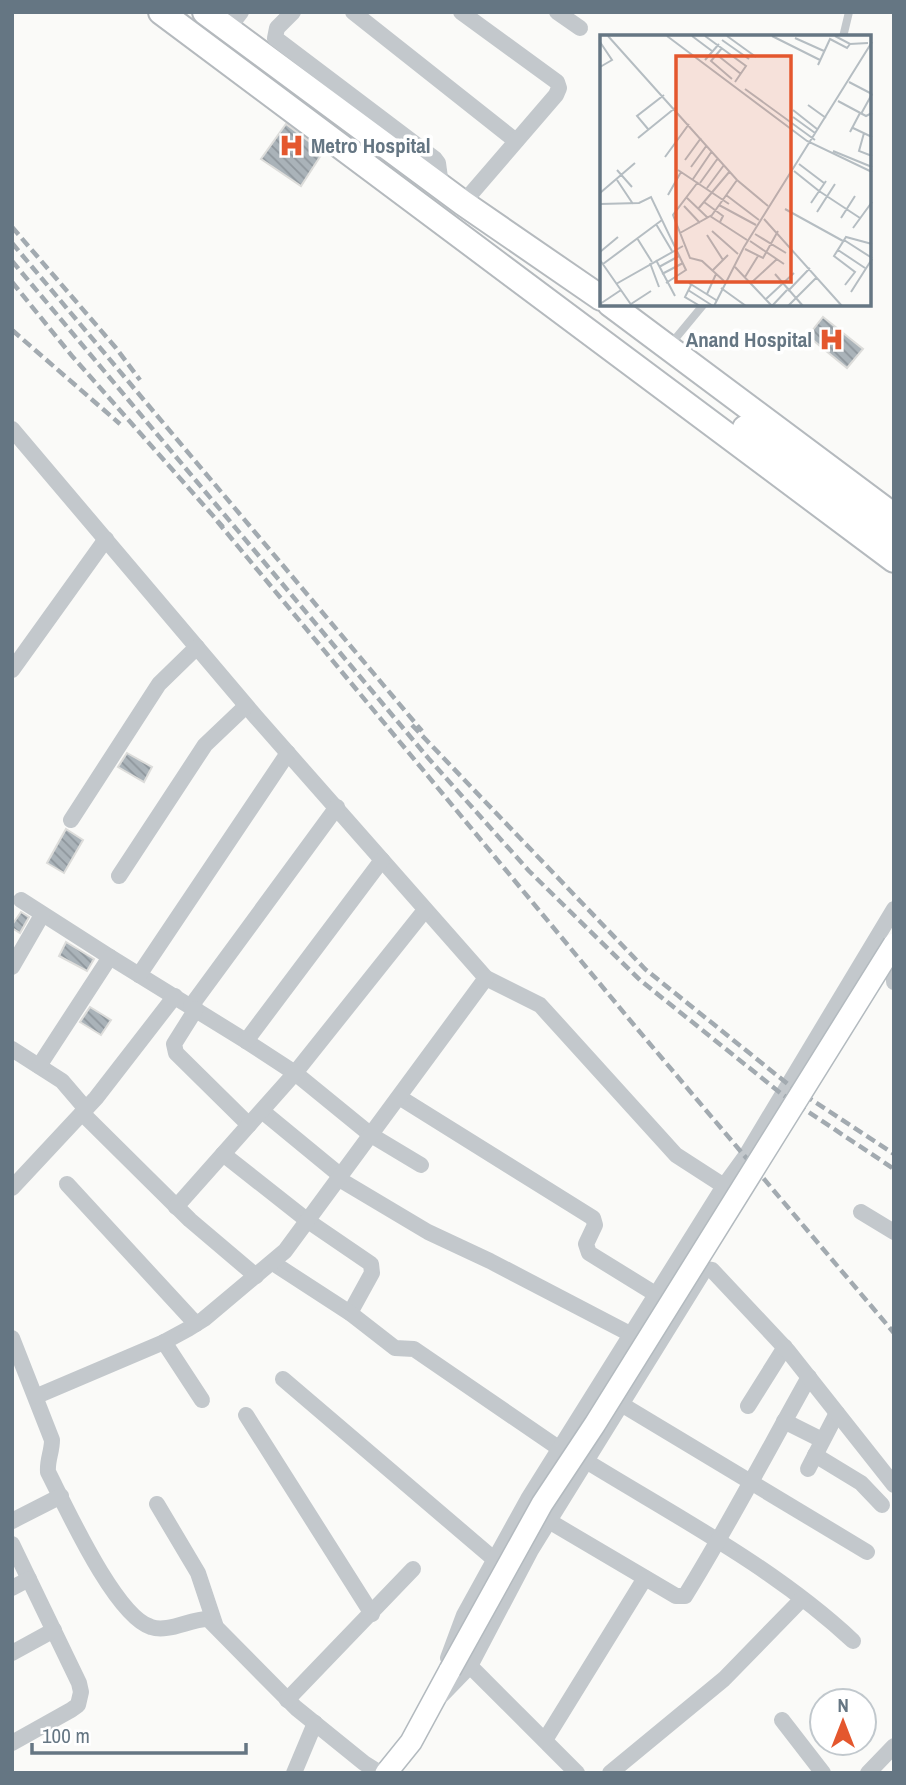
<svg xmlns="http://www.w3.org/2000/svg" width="906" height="1785" font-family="'Archivo Narrow',sans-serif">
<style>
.building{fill:url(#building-back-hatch);stroke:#dcdcda;stroke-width:2}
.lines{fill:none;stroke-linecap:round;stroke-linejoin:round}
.secondary-casing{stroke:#b3babf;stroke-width:24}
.primary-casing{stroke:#b5babe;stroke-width:28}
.service{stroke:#c3c8cc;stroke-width:8}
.minor{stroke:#c3c8cc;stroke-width:16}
.secondary{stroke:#fff;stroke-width:21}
.primary{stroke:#fff;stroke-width:24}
.rail{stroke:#a2aab0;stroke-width:4.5;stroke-dasharray:10 5;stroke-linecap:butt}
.secondary-bridge-casing{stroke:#b3babf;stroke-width:24;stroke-linecap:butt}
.secondary-bridge{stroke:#fff;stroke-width:21}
.labels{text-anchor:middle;stroke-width:7;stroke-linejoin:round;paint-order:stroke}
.poi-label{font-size:21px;font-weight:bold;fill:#657683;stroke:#fff;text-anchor:start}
.inset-road{fill:none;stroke:#b5bdc2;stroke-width:2}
.view{fill:#e4572e;fill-opacity:0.15;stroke:#e4572e;stroke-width:3.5}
.inset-edge{fill:none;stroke:#657683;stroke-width:3.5}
</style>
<defs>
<pattern id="building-back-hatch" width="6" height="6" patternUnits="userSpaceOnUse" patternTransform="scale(1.75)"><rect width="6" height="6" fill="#aab3b9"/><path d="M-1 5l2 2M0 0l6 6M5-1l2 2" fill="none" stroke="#8e969c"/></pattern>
</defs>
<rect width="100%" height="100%" fill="#fafaf8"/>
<g class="building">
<polygon points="286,124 323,152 301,186 261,159"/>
<polygon points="823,317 863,349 847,368 808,336"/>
<polygon points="127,753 152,767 144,782 118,767"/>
<polygon points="66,829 83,840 64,873 47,863"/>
<polygon points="21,912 29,917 20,933 12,928 12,925"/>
<polygon points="66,942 94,959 87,971 59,956"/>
<polygon points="90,1007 111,1020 101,1035 80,1022"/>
</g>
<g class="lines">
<defs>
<polyline id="secondary" points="386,1773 411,1742 450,1670"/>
<g id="primary">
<polyline points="161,12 894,560"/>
<polyline points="205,12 463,203 601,298"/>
<polyline points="610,304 894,516"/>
<polyline points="745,428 894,538"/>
</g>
</defs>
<use href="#secondary" class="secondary-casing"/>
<use href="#primary" class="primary-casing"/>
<g class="service">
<polyline points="843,37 849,12"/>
<polyline points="670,345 704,304"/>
</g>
<g class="minor">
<polyline points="293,12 277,28 275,38 435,159 438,163 441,185"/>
<polyline points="353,12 516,141"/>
<polyline points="461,12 557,82 559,88 556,95 463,203"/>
<polyline points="557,12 580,28"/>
<polyline points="228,29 241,12"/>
<polyline points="12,429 256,717 486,978 540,1005 676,1155 724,1186"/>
<polyline points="12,670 106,539"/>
<polyline points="71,820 159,684 197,647"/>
<polyline points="119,876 205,745 246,706"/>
<polyline points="21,900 110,957 246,1041 295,1073 371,1135 421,1165"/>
<polyline points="894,966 894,982"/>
<polyline points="12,967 42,915"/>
<polyline points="139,975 288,753"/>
<polyline points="191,1006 337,807"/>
<polyline points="196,1009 174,1044 176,1053 249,1125"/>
<polyline points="246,1041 382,860"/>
<polyline points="12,1049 62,1081 86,1109"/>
<polyline points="39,1066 110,957"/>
<polyline points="399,1097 593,1218 595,1225 586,1244 589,1253 657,1295"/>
<polyline points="262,1111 341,1176"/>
<polyline points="82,1113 190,1220 256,1276"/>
<polyline points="223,1154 308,1221 371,1264 372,1273 350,1313"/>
<polyline points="339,1179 428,1232 490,1261 632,1335"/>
<polyline points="67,1184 196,1324"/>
<polyline points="12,1188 96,1098 175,996"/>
<polyline points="176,1207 295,1073 425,910"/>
<polyline points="861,1212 894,1232"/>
<polyline points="273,1263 350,1313 395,1348 414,1349 560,1449"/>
<path d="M12 1338 52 1440C52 1452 47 1460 48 1472 66 1507 115 1616 151 1627 168 1633 190 1619 208 1619L296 1708 364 1763 380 1773"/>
<polyline points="164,1342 202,1400"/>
<polyline points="283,1379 495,1560"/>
<polyline points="37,1396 164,1342 188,1329 204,1319 285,1251 486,978"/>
<polyline points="621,1404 867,1552"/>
<polyline points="748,1406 785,1347"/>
<polyline points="246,1415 372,1614"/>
<polyline points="784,1421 822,1440"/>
<polyline points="815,1455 861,1483 882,1505"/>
<path d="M586 1461C677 1517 775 1568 853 1641"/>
<polyline points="808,1469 837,1413"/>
<polyline points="157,1504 198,1573 215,1624"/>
<polyline points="12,1521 61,1496"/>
<path d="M549 1521 676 1596H685C729 1525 768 1450 809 1377"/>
<polyline points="12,1544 79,1683 81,1692 78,1705 71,1710 12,1743"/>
<polyline points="12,1588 29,1579"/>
<polyline points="12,1653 54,1630"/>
<polyline points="448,1658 464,1615 528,1499 724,1186 745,1157 894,909"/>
<polyline points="470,1666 577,1773"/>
<polyline points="442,1695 470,1666 531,1550 705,1269 712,1270 788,1351 894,1485"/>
<polyline points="287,1700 413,1569"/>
<polyline points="782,1720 823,1773"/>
<polyline points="545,1740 645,1578"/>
<polyline points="294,1773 315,1723"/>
<polyline points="610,1773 724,1679 802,1599"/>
<polyline points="868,1773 894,1746"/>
</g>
<use href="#secondary" class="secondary"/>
<use href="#primary" class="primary"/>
<g class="rail">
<polyline points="12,227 116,348 140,380"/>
<polyline points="12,243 422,731"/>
<polyline points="12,261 429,759 529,871 640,980 783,1095 894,1169"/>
<polyline points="12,282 72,356 223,527"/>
<polyline points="12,330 120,424"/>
<polyline points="217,521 634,1025 894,1333"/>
<polyline points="412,725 645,969 789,1085 894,1154"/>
</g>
<defs>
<polyline id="secondary-bridge" points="450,1670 542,1504 595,1424 894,944"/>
</defs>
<use href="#secondary-bridge" class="secondary-bridge-casing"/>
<use href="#secondary-bridge" class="secondary-bridge"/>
</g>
<defs>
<symbol id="hospital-bare" viewBox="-9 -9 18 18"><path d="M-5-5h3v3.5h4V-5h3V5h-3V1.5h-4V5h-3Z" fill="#e4572e" stroke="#fff" stroke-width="2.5" paint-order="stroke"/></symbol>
</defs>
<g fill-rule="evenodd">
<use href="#hospital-bare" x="274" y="128" width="35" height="35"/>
<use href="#hospital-bare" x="814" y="322" width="35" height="35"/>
</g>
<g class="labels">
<g class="poi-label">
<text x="311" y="153">Metro Hospital</text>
<text x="812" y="347" text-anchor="end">Anand Hospital</text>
</g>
</g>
<g transform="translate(600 35)">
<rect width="271" height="271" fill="#fafaf8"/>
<path class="inset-road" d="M8 1 137 145 168 171M67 1 207 106 272 137M92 1 112 16M105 1 146 31 135 47M127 1 156 22M172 1 220 25M235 1 250 9 268 8M195 3 224 16M122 5 149 24M0 7 12 25 0 32M122 13 111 26 132 44M116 19 141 39M105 25 119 9M218 30 230 4 247 13 250 9M249 47 272 59M145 54 215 105M238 66 266 81 272 78M208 70 226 83M193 75 217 94M261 79 272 59M193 82 215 98M253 93 272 102M48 94 37 81 64 60M250 97 260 78M264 98 259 116 272 121M38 103 75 73M233 116 272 132M65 122 89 89M85 125 101 103M199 129 224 148M91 132 107 110M17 135 32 152M78 135 129 169M194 136 219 156M93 144 112 116M17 145 33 169M98 147 73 180 90 223 102 226 124 246M100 148 118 123M107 153 124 130M219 156 260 183M0 158 35 128M68 160 81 137M126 160 159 185M86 162 108 183M104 167 123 181 120 187M211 168 226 146M0 169 39 168 51 162 86 235 66 248M119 170 156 190M84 171 100 188M98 174 130 136M185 174 243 206M217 177 235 149M110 181 147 205M241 183 255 161M164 184 242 271M56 189 72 216M253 193 272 167M112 196 138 219M80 198 112 180 137 145M155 199 186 218M107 200 123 225M37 203 52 227M244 205 272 223M150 206 184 229M145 214 163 223 178 196M238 215 265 233M0 217 18 202M0 225 32 271M56 225 75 261M50 228 59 252M3 229 62 185M59 232 79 221M135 232 172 271 187 255M112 236 128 220M62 239 83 228M175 239 203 271M145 242 158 221M89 248 116 265M151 248 177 224M16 249 83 211M91 250 85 262 100 271M245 250 255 237 234 221 246 202 272 209M121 253 146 271M88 255 113 271M188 256 210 233M251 257 272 224M107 259 116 239M166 264 194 238M0 269 21 255M31 269 51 256M114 271 144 212 272 7M188 271 217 242"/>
<path class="view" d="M76 21H191V247H76Z"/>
<rect width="271" height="271" class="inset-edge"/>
</g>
<rect width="906" height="1785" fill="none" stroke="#657683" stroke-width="28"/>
<g transform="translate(843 1722)"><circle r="33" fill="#ffffff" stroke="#c1c8cd" stroke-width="2"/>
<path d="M0-5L12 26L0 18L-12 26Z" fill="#e4572e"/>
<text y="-10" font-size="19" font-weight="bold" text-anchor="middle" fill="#657683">N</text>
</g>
<path d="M32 1743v10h214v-10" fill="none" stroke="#657683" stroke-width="3.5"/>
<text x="42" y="1743" font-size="21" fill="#657683" stroke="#ffffff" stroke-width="5" paint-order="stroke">100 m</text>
</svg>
